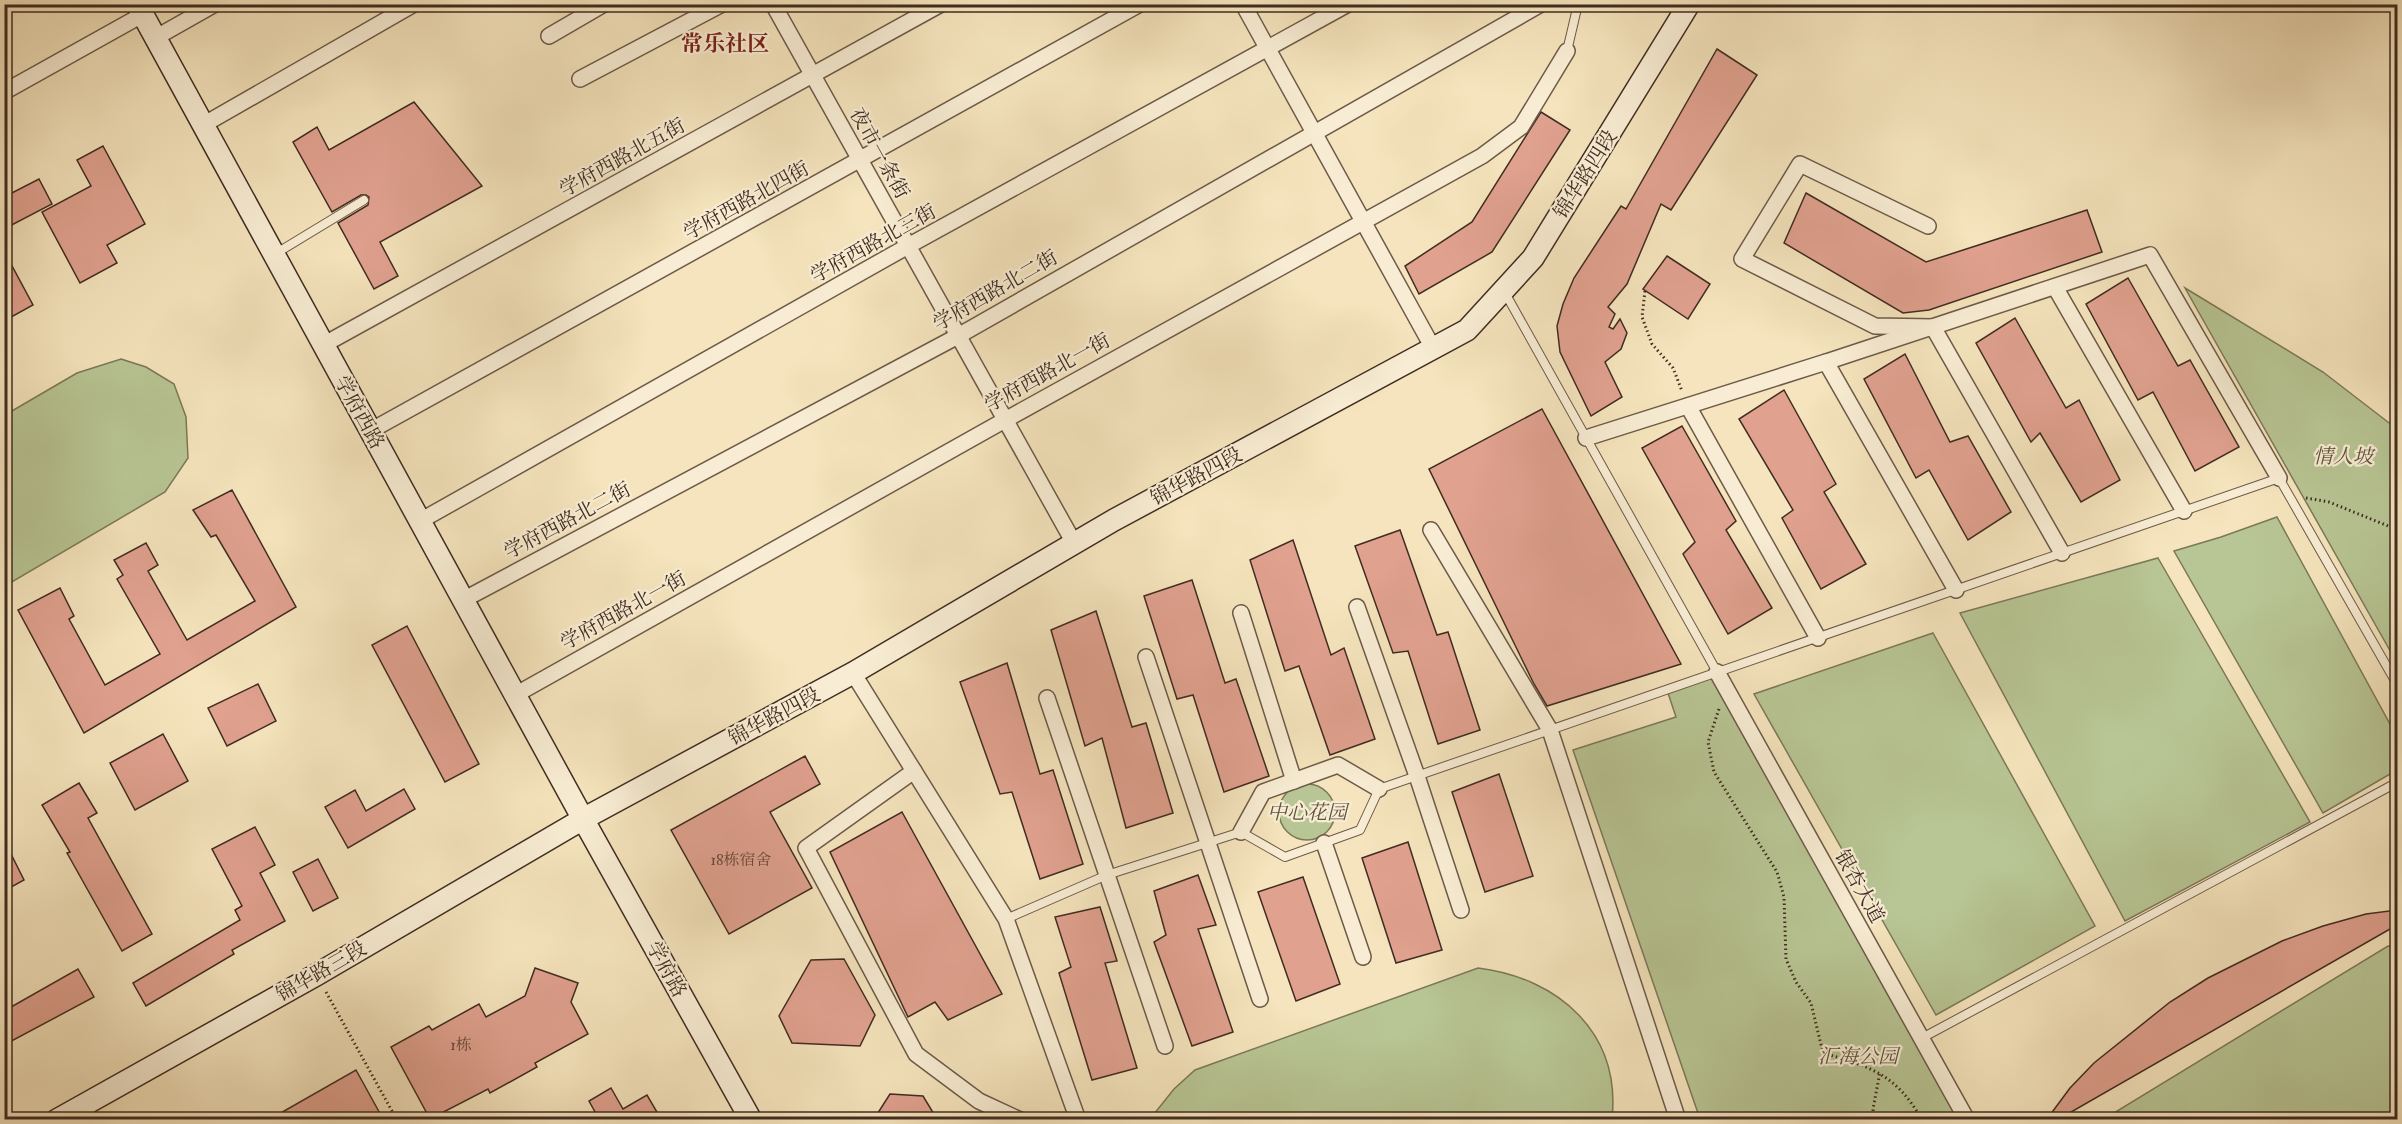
<svg xmlns="http://www.w3.org/2000/svg" width="2402" height="1124" font-family="'IM FELL Double Pica','Noto Serif SC',serif">
<style>
.green{fill:#b8c594;stroke:#7c785a;stroke-width:1.5}
.building{fill:#e0a18f;stroke:#402c21;stroke-width:1.5}
.lines{fill:none;stroke-linecap:round;stroke-linejoin:round}
.lane-casing{stroke:#6d5a48;stroke-width:10}
.street-casing{stroke:#6d5a48;stroke-width:18}
.secondary-casing{stroke:#402c21;stroke-width:24}
.path{stroke:#402c21;stroke-width:3;stroke-dasharray:1.5 3;stroke-linecap:butt}
.lane{stroke:#f8edd4;stroke-width:8}
.street{stroke:#f8edd4;stroke-width:15}
.secondary{stroke:#f8edd4;stroke-width:21}
.labels{text-anchor:middle;stroke-width:4.5;stroke-linejoin:round;paint-order:stroke}
.number-label{font-size:16px;fill:#68493c}
.street-label{font-size:20px;fill:#402c21;stroke:#f8edd4}
.park-label{font-size:20px;font-style:italic;fill:#5e523e;stroke:#f8edd4}
.quarter-label{font-size:22px;font-weight:bold;fill:#7a1f14;stroke:#f8edd4}
</style>
<rect width="100%" height="100%" fill="#f5e4bd"/>
<filter id="stains"><feTurbulence type="fractalNoise" baseFrequency=".00333" numOctaves="4"/><feColorMatrix values="0 0 0 0 .2 0 0 0 0 .09 0 0 0 0 .02 0 0 0 .5 -.17"/></filter>
<radialGradient id="worn" r=".72"><stop offset=".6" stop-color="#630" stop-opacity="0"/><stop offset="1" stop-color="#630" stop-opacity=".3"/></radialGradient>
<g class="green">
<polygon points="2185,288 2323,372 2397,429 2397,663"/>
<polygon points="121,359 146,367 174,384 186,417 188,458 165,492 5,586 5,415 77,373"/>
<polygon points="2277,517 2397,737 2397,770 2323,813 2174,551 2221,537"/>
<polygon points="2158,558 2310,822 2125,921 1960,613"/>
<polygon points="1933,633 2095,926 1936,1015 1754,694"/>
<polygon points="1717,672 1967,1119 1700,1119 1573,750 1676,717 1667,690"/>
<circle cx="1307" cy="812" r="28"/>
<polygon points="2388,946 2397,947 2397,1119 2106,1119 2117,1111"/>
<path d="M1478 968C1559 978 1621 1033 1612 1119H1150L1174 1089 1195 1070Z"/>
</g>
<g class="building">
<polygon points="1717,49 1757,75 1671,210 1661,204 1627,284 1608,307 1615,314 1609,327 1613,329 1620,319 1627,333 1621,349 1605,362 1622,397 1591,416 1560,352 1557,326 1563,304 1574,278 1621,206 1626,209"/>
<polygon points="414,102 482,186 380,242 398,276 374,289 338,223 368,205 369,197 366,195 361,195 332,212 293,142 317,127 329,150"/>
<polygon points="1541,112 1570,130 1492,252 1419,294 1405,266 1472,222"/>
<polygon points="103,146 145,224 107,245 117,263 80,283 42,212 91,186 77,160"/>
<polygon points="39,179 52,204 4,229 4,197"/>
<polygon points="1806,193 1926,262 2087,210 2102,252 1929,310 1903,313 1784,243"/>
<polygon points="4,251 33,305 4,321"/>
<polygon points="1667,256 1710,284 1688,319 1643,289"/>
<polygon points="2128,278 2178,366 2190,360 2239,447 2195,471 2153,392 2138,400 2086,304"/>
<polygon points="2015,318 2066,408 2079,400 2120,480 2081,502 2040,433 2031,442 1976,343"/>
<polygon points="1905,354 1950,442 1968,436 2011,512 1968,540 1929,470 1916,478 1864,379"/>
<polygon points="1784,390 1836,484 1824,492 1866,564 1821,589 1782,518 1793,510 1739,419"/>
<polygon points="1542,409 1681,664 1547,706 1534,684 1429,469"/>
<polygon points="1682,426 1736,521 1726,530 1772,608 1728,634 1683,554 1695,542 1642,448"/>
<polygon points="232,490 296,607 84,733 18,610 60,588 74,616 69,619 105,685 160,654 117,579 123,575 114,560 146,543 158,565 148,571 187,640 255,601 216,535 211,537 193,510"/>
<polygon points="1400,530 1437,635 1448,632 1480,730 1438,744 1408,651 1393,653 1355,546"/>
<polygon points="1293,540 1331,655 1344,648 1375,739 1330,755 1299,666 1285,671 1250,560"/>
<polygon points="1192,580 1225,683 1236,679 1269,776 1224,792 1193,695 1177,699 1144,596"/>
<polygon points="1096,611 1132,727 1146,723 1173,813 1126,828 1102,738 1085,746 1051,630"/>
<polygon points="407,626 479,764 445,782 372,645"/>
<polygon points="1007,663 1040,774 1053,770 1083,864 1040,879 1012,792 1000,794 960,682"/>
<polygon points="258,684 276,721 227,746 208,708"/>
<polygon points="163,734 188,781 135,810 110,763"/>
<polygon points="805,756 820,784 770,812 812,888 729,934 671,830"/>
<polygon points="1499,774 1533,876 1485,892 1452,792"/>
<polygon points="79,783 97,813 88,818 152,934 122,951 67,853 70,852 42,805"/>
<polygon points="404,789 415,809 348,848 325,807 355,790 366,811"/>
<polygon points="902,812 1002,994 948,1020 935,1002 908,1017 830,852"/>
<polygon points="255,827 275,865 260,873 285,921 232,950 234,954 146,1006 133,983 240,920 235,910 242,906 212,849"/>
<polygon points="4,840 24,880 4,891"/>
<polygon points="1408,842 1442,950 1396,963 1362,858"/>
<polygon points="318,859 338,898 313,911 293,872"/>
<polygon points="1198,875 1216,925 1198,929 1233,1032 1192,1046 1154,942 1166,935 1154,891"/>
<polygon points="1303,877 1340,984 1296,1001 1258,892"/>
<polygon points="1100,907 1117,961 1105,963 1137,1068 1092,1080 1059,973 1071,967 1055,917"/>
<polygon points="2397,910 2397,925 2059,1119 2047,1119 2070,1088 2094,1063 2170,1002 2208,978 2282,941 2323,926 2366,914"/>
<polygon points="844,959 875,1015 860,1046 792,1043 779,1016 811,960"/>
<polygon points="535,968 578,983 571,1002 588,1034 535,1063 537,1067 490,1093 488,1089 430,1119 391,1047 429,1026 432,1030 479,1004 486,1017 525,996"/>
<polygon points="78,969 94,997 4,1045 4,1011"/>
<polygon points="356,1070 383,1119 270,1119"/>
<polygon points="611,1088 623,1109 647,1095 661,1119 599,1119 589,1101"/>
<polygon points="890,1094 923,1096 937,1119 874,1119"/>
</g>
<g class="lines">
<defs>
<g id="lane">
<polyline points="1567,51 1578,4"/>
<polyline points="275,254 364,200"/>
<polyline points="1504,291 1717,672"/>
<polyline points="1006,919 1107,875 1241,832 1285,857 1360,830 1379,789 2279,478 2398,686"/>
<polyline points="1922,1038 2398,782"/>
<polyline points="522,1120 527,1117 528,1120"/>
</g>
<g id="street">
<polyline points="773,4 1074,543"/>
<polyline points="1243,4 1433,348"/>
<polyline points="549,36 604,4"/>
<polyline points="155,38 215,4"/>
<polyline points="580,79 722,4"/>
<polyline points="4,92 142,15"/>
<polyline points="203,125 414,4"/>
<polyline points="1928,226 1800,164 1742,259 1875,326 1933,327 2062,553"/>
<polyline points="2055,287 2184,511"/>
<polyline points="323,345 941,4"/>
<polyline points="1826,362 2150,255 2279,478"/>
<polyline points="1688,406 1818,638"/>
<polyline points="370,431 1140,4"/>
<polyline points="1586,438 1826,362 1956,590"/>
<polyline points="420,521 908,246 1348,4"/>
<polyline points="1431,530 1550,730 1678,1120"/>
<polyline points="463,600 958,336 1541,4"/>
<polyline points="1357,607 1417,776 1461,910"/>
<polyline points="1241,613 1294,781"/>
<polyline points="1146,657 1260,999"/>
<polyline points="1717,672 1967,1120"/>
<polyline points="853,673 1006,919 1078,1120"/>
<polyline points="515,695 1005,420 1482,156 1521,127 1567,51"/>
<polyline points="1047,698 1165,1046"/>
<polyline points="914,771 806,848 916,1054 979,1101 1020,1120"/>
<polyline points="1241,832 1263,792 1338,765 1379,789"/>
<polyline points="1324,843 1363,957"/>
</g>
<g id="secondary">
<polyline points="137,4 583,819 751,1120"/>
<polyline points="57,1120 316,975 583,819 853,673 1114,520 1467,330 1533,258 1689,4"/>
</g>
</defs>
<use href="#lane" class="lane-casing"/>
<use href="#street" class="street-casing"/>
<use href="#secondary" class="secondary-casing"/>
<g class="path">
<polyline points="1645,291 1642,317 1652,344 1673,368 1682,391"/>
<polyline points="2306,498 2329,502 2398,530"/>
<path d="M1719 709 1708 742 1714 772 1777 872 1784 897 1786 959 1796 982 1811 1003 1823 1053C1871 1067 1896 1074 1922 1120"/>
<polyline points="326,992 397,1120"/>
<polyline points="1873,1120 1873,1109 1880,1072"/>
</g>
<use href="#lane" class="lane"/>
<use href="#street" class="street"/>
<use href="#secondary" class="secondary"/>
</g>
<g class="labels">
<g class="number-label">
<text x="741" y="865">18栋宿舍</text>
<text x="461" y="1050">1栋</text>
</g>
<g class="street-label">
<text transform="translate(880 153) rotate(61)" y="7">夜市一条街</text>
<text transform="translate(622 157) rotate(-29)" y="7">学府西路北五街</text>
<text transform="translate(1585 174) rotate(-58)" y="7">锦华路四段</text>
<text transform="translate(746 200) rotate(-29)" y="7">学府西路北四街</text>
<text transform="translate(873 243) rotate(-29)" y="7">学府西路北三街</text>
<text transform="translate(995 290) rotate(-30)" y="7">学府西路北二街</text>
<text transform="translate(1047 372) rotate(-29)" y="7">学府西路北一街</text>
<text transform="translate(360 412) rotate(61)" y="7">学府西路</text>
<text transform="translate(1196 476) rotate(-28)" y="7">锦华路四段</text>
<text transform="translate(567 520) rotate(-28)" y="7">学府西路北二街</text>
<text transform="translate(623 610) rotate(-29)" y="7">学府西路北一街</text>
<text transform="translate(774 716) rotate(-28)" y="7">锦华路四段</text>
<text transform="translate(1860 886) rotate(61)" y="7">银杏大道</text>
<text transform="translate(667 969) rotate(61)" y="7">学府路</text>
<text transform="translate(321 971) rotate(-30)" y="7">锦华路三段</text>
</g>
<g class="park-label">
<text x="2343" y="463">情人坡</text>
<text x="1307" y="819">中心花园</text>
<text x="1858" y="1063">汇海公园</text>
</g>
<g class="quarter-label">
<text x="725" y="51">常乐社区</text>
</g>
</g>
<rect width="2402" height="1124" fill="none" stroke="#f5e4bd" stroke-width="24"/>
<rect x="6" y="6" width="2390" height="1112" fill="none" stroke="#402c21" stroke-width="3"/>
<rect x="12" y="12" width="2378" height="1100" fill="none" stroke="#402c21" stroke-width="1.5"/>
<rect width="100%" height="100%" filter="url(#stains)"/>
<rect width="100%" height="100%" fill="url(#worn)"/>
</svg>
